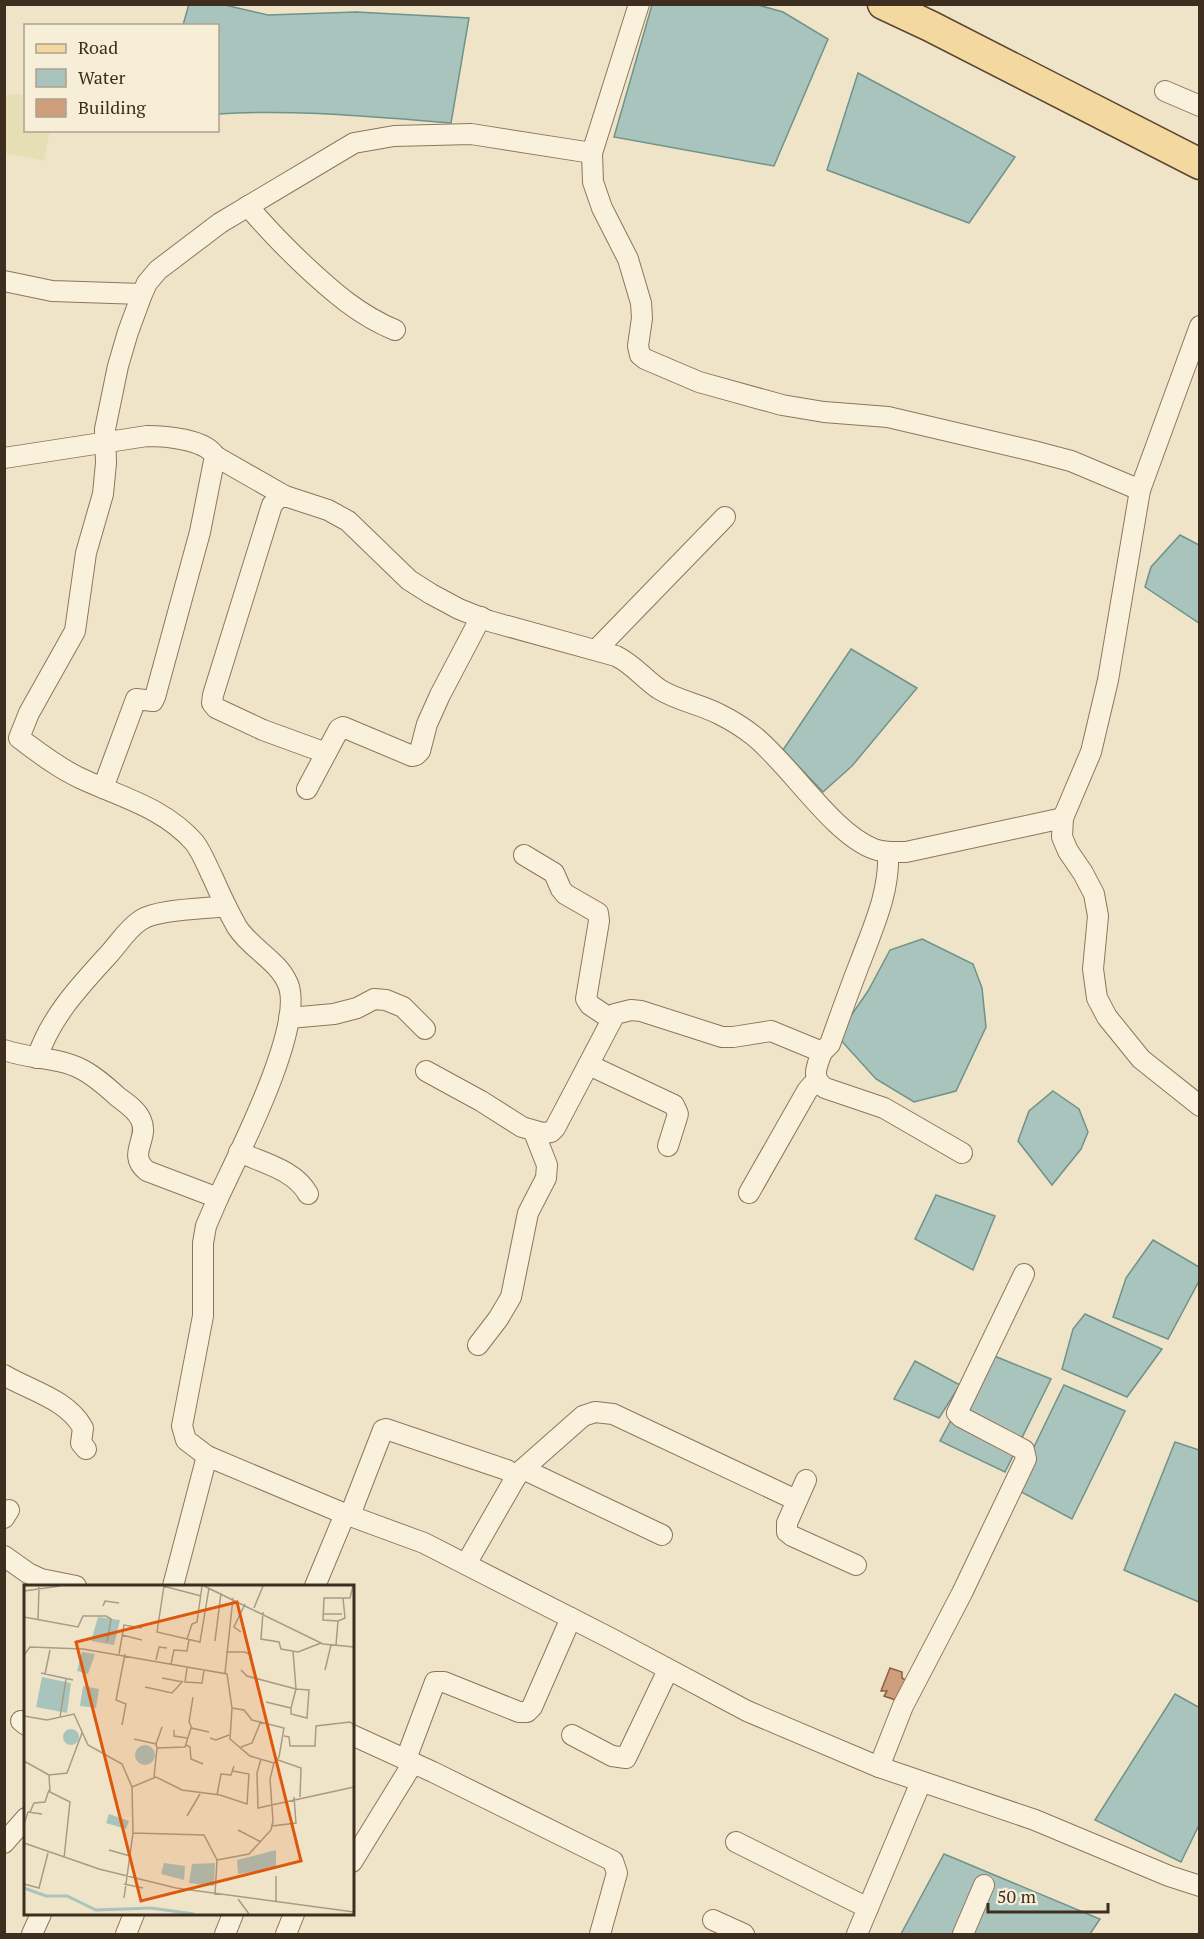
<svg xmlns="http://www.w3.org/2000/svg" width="1204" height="1939" font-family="'PT Serif',serif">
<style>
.farmland{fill:#e6deb5}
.water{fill:#a9c4bc;stroke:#6f938a;stroke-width:1.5}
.building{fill:#cf9f7d;stroke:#8d5f41;stroke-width:1.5}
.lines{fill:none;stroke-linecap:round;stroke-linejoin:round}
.minor-casing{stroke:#8d765c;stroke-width:22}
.primary-casing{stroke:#5b4430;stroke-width:33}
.minor{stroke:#faf1dc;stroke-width:20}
.primary{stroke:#f3d9a0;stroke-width:30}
.inset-river{fill:none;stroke:#a9c4bc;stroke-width:3}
.inset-road{fill:none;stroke:#a89b85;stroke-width:1.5}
.view{fill:#df570d;fill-opacity:0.15;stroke:#df570d;stroke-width:3}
.inset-edge{fill:none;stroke:#3d2e20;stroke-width:3}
</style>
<rect width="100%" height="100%" fill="#f0e4c8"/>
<polygon class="farmland" points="19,94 25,96 26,130 50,131 44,161 5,153 5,95"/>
<g class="water">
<path d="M189 4 225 5 268 15 356 12 469 18 451 123C373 117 295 109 218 114V26L183 25Z"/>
<polygon points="652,5 758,5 783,12 828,39 774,166 614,137"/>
<polygon points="858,73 1015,157 969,223 827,170"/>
<polygon points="1180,535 1199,545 1199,623 1145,587 1151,567"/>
<polygon points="851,649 917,688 852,766 823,792 783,750"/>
<polygon points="922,939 973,964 982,988 986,1027 956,1091 914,1102 876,1079 837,1036 868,991 890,950"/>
<polygon points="1053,1091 1079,1109 1088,1132 1081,1149 1052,1185 1018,1141 1029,1111"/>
<polygon points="936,1195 995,1216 973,1270 915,1239"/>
<polygon points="1153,1240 1199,1267 1199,1281 1168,1339 1113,1317 1126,1278"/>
<polygon points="1085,1314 1162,1349 1127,1397 1062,1369 1073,1329"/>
<polygon points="987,1353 1051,1379 1005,1472 940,1441"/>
<polygon points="915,1361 960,1385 939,1418 894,1399"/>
<polygon points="1064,1385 1125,1411 1072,1519 1014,1488"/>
<polygon points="1175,1442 1199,1450 1199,1602 1124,1570"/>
<polygon points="1175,1694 1200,1708 1199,1825 1181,1862 1095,1820"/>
<polygon points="944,1854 1100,1919 1090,1934 901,1934"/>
</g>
<polygon class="building" points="890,1668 902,1672 902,1678 909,1682 901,1702 884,1696 887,1691 881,1691"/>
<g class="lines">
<defs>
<g id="minor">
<polyline points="639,4 592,153 593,182 602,208 628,259 641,303 642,318 638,346 640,355 645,359 699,382 782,405 824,412 888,417 1033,451 1071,461 1140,490"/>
<polyline points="1165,91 1200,106"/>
<path d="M248 206C266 228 285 247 305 266 333 292 359 315 395 330"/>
<polyline points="4,281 52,291 142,294"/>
<polyline points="1200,326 1140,490 1108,680 1091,752 1063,818 1062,837 1068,851 1083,873 1094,894 1098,916 1093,969 1097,998 1107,1017 1141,1059 1200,1106"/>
<polyline points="215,456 285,496"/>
<path d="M4 458 147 436C165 436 205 439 215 456L200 532 155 697 153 701 136 699 103 788"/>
<polyline points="597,649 725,517"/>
<path d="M326 753 263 730 216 708 212 703 213 695 272 505 278 498 285 496 328 510 348 521 409 580 431 594 459 609 489 621 616 656C633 664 644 679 659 689 678 701 700 704 719 714 731 720 744 728 754 736 791 766 832 833 874 849 885 853 895 852 906 852L1063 818"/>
<polyline points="307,789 339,729 343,727 412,756 416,755 420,751 427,724 440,695 481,617"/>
<polyline points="524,855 554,873 561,889 565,894 598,913 599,921 586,999 590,1005 611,1019"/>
<polyline points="289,1018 334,1014 357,1008 374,999 386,1000 403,1007 425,1029"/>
<path d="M4 1050C29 1059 58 1057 81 1069 95 1076 107 1087 118 1097 126 1103 137 1110 141 1120 150 1139 126 1154 147 1171L218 1198 206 1226 203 1243V1316L182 1426 186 1440 207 1456 345 1514 424 1543 610 1638 747 1711 879 1767 1035 1820 1169 1876 1200 1886"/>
<path d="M822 1052C817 1066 810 1078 825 1088L884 1108 962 1153"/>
<path d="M37 1058C51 1016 80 986 109 954 119 943 128 928 141 920 158 909 205 909 226 906"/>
<polyline points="589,1065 674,1105 678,1114 668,1146"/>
<path d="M426 1071 481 1101 522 1127 543 1133 551 1132 555 1128 615 1014 631 1010 641 1011 722 1037H733L771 1031 822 1052 830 1044C840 1016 850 988 861 960 874 925 890 891 888 852"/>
<path d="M239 1152C263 1163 295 1170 308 1194"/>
<polyline points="749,1193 807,1091 812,1085 819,1084"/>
<path d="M218 1198C238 1155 305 1026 288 984 278 960 251 949 237 927 228 911 220 894 213 878 207 866 202 852 194 842 163 807 120 797 80 778 58 768 38 752 19 738L29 713 75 631 86 553 103 494 106 463 105 429 118 366 128 332 142 294 147 283 158 270 220 223 354 143 394 136 471 134 592 153"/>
<polyline points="478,1345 498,1319 511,1297 528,1213 546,1178 547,1165 534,1132"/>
<path d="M4 1375C31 1391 67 1399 83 1428L81 1443 86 1449"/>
<polyline points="523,1469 662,1535"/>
<polyline points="516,1477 523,1469 583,1416 595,1412 613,1414 796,1500"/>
<polyline points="806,1480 787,1523 787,1532 792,1536 856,1565"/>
<polyline points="350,1515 383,1430 386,1429 507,1470 516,1477 466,1564"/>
<polyline points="4,1518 9,1510"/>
<polyline points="4,1556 28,1573 41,1579 76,1586"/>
<polyline points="173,1586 207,1456"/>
<polyline points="315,1586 345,1514"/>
<polyline points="21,1721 26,1725"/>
<polyline points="352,1735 433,1772 613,1861 617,1873 600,1934"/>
<polyline points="572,1735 612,1756 626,1758 668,1670"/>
<polyline points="406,1759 435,1682 444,1682 519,1712 527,1712 532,1707 571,1618"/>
<polyline points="879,1767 903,1706 962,1593 1026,1459 1024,1450 961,1417 957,1413 1024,1274"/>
<polyline points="736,1842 868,1908"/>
<polyline points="4,1843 26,1818"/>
<polyline points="352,1862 413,1763"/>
<polyline points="713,1920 744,1934"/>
<polyline points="32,1934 41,1914"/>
<polyline points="126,1934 134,1914"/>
<polyline points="225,1934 233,1914"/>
<polyline points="286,1934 294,1914"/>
<polyline points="857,1934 921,1782"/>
<polyline points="963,1934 984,1885"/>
</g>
<polyline id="primary" points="883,4 930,26 1200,164"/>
</defs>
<use href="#minor" class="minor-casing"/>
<use href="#primary" class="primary-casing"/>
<use href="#minor" class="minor"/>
<use href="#primary" class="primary"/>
</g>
<g transform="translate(24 1585)">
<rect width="330" height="330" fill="#f0e4c8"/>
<path d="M74 32 96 35 90 60 67 56ZM58 67 71 69 64 89 53 86ZM18 92 47 98 43 128 12 122ZM59 101 75 104 72 123 56 121ZM39 152a8 8 0 1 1 16 0a8 8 0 1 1-16 0ZM111 170a10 10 0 1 1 20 0a10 10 0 1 1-20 0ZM85 229 105 236 102 244 82 238ZM252 265V283L214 289 213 275ZM140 278 161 281 160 295 137 289ZM191 278 190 301 165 298 168 279Z" fill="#a9c4bc"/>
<path class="inset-river" d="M0 303 22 311H43L72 325 127 323 170 329"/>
<path class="inset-road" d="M139 1 177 11M140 1 133 47 176 57 185 3M180 1 299 59 330 62M0 6 36 1M79 21 81 16 95 18M230 23 239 1M239 27 237 54 255 57 257 64 274 67 297 58M299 29H318M0 32 54 42 59 31H82L87 34 83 57M14 36 15 2M314 36 299 35 300 13H319M217 47 210 42 221 19M98 50 118 55M163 54 168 39 173 37 178 1M191 56 197 8M312 60 314 36 321 33 319 13H326L329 1M202 67H221L227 70 226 75M95 69 100 40 118 43M0 70 6 62 59 64 203 89 208 123 220 125 228 135 260 143 255 172 250 178M132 75 135 62 143 63M147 79 150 65 163 66 165 55M163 83 161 97 178 98 180 85M217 85 223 91 272 104 269 66M301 85 307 60M17 88 49 95M201 88 209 13M21 89 26 65M138 93 159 97M121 102 148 108 159 96M242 117 267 123 272 104 285 105 283 133 267 129V123M0 131 23 135 50 129 64 160 98 179 108 202 109 248 100 313M36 132 42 94M98 140 102 119 92 115 101 69M168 143 165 137 169 112M150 145V151L163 153M260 151 265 152 266 161H291L292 141 326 137 330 140V152M186 153 192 155 205 150M110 154 132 159 133 163M132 159 138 142M162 160 166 162 167 174 179 179M217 162 228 158 237 136M237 174 233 188 234 223 330 202M254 175 277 183 276 212M0 176 25 190 26 207 46 217 40 273M25 190 43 188 58 148M130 192 133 163 161 162 167 143 185 147M108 202 132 192 158 205 196 210 223 219 225 189 209 186M193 210 197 189 207 190 210 181M6 227 10 218 21 217 25 205M163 231 176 209M0 239 4 227 18 229M248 241 272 238 270 212M214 245 237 257M109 248 180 250 193 275 191 310M0 258 75 284 152 303 330 327M85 265 106 271M193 275 225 269 247 245 249 236 246 194 250 178 226 171 206 154 208 123M252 291V317M0 299 15 303 24 268M100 299 119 303M214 314 225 329"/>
<path class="view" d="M213 17 277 276 117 316 52 57Z"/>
<rect width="330" height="330" class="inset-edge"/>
</g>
<rect width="1204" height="1939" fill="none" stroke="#3d2e20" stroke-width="12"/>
<rect x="24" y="24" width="195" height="108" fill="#f7eed8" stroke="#ada18e" stroke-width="1.5"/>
<rect x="36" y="44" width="30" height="9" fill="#f3d9a0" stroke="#ada18e" stroke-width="1.5"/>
<text x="78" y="54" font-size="18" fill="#3d2e20">Road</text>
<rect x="36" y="69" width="30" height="18" fill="#a9c4bc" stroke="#ada18e" stroke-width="1.5"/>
<text x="78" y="84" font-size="18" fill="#3d2e20">Water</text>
<rect x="36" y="99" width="30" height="18" fill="#cf9f7d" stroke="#ada18e" stroke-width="1.5"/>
<text x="78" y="114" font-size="18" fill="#3d2e20">Building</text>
<path d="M988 1903v9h120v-9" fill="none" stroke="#3d2e20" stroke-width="3"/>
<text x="997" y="1903" font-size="18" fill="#3d2e20" stroke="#f7eed8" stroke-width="4.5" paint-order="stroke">50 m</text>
</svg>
